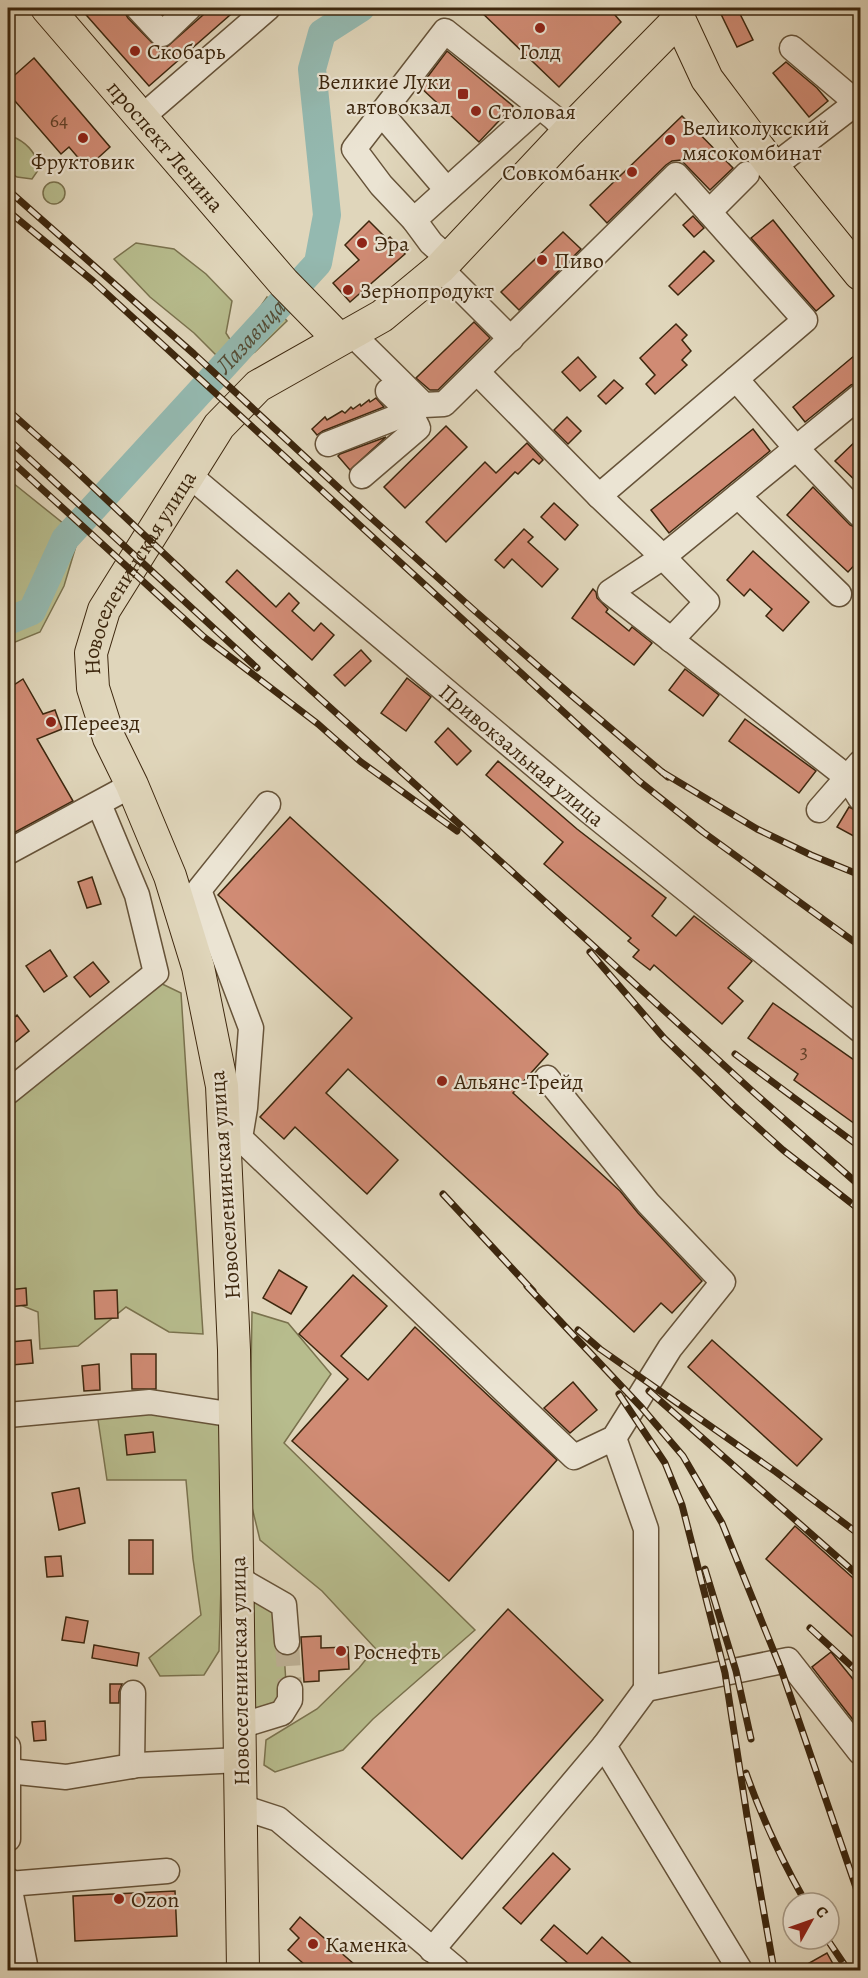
<svg xmlns="http://www.w3.org/2000/svg" width="868" height="1978" font-family="Alegreya,serif">
<style>
.green{fill:#b7bc8d;stroke:#7a724e;stroke-width:1.5}
.lines{fill:none;stroke-linecap:round;stroke-linejoin:round}
.river{stroke:#94b9b0;stroke-width:28}
.building{fill:#d08b74;stroke:#3d270e;stroke-width:1.5}
.minor-tunnel{stroke:#bfb398;stroke-width:24;stroke-dasharray:24 12;stroke-linecap:butt}
.minor-casing{stroke:#665339;stroke-width:27}
.major-casing{stroke:#3d270e;stroke-width:34}
.minor{stroke:#ebe4d3;stroke-width:24}
.major{stroke:#e0d6bb;stroke-width:32}
.rail-casing{stroke:#3d270e;stroke-width:7}
.rail{stroke:#ebe4d3;stroke-width:4.5;stroke-dasharray:14;stroke-linecap:butt}
.poi-dot{fill:#8f2418;stroke:#ebe4d3;stroke-width:2}
.labels{text-anchor:middle;stroke-width:4.5;stroke-linejoin:round;paint-order:stroke}
.number-label{font-size:20px;fill:#624028}
.poi-label{font-size:22px;fill:#3d270e;stroke:#ebe4d3;text-anchor:start}
.street-label{font-size:22px;fill:#3d270e;stroke:#ebe4d3}
.water-label{font-size:24px;font-style:italic;fill:#534c36;stroke:#ebe4d3}
</style>
<rect width="100%" height="100%" fill="#e0d6bb"/>
<filter id="stains"><feTurbulence type="fractalNoise" baseFrequency=".00333" numOctaves="4"/><feColorMatrix values="0 0 0 0 .2 0 0 0 0 .09 0 0 0 0 .02 0 0 0 .5 -.17"/></filter>
<radialGradient id="worn" r=".72"><stop offset=".6" stop-color="#630" stop-opacity="0"/><stop offset="1" stop-color="#630" stop-opacity=".3"/></radialGradient>
<g class="green">
<path d="M11 136C27 142 33 151 41 166L32 179 17 177 8 171V139Z"/>
<circle cx="54" cy="193" r="11"/>
<polygon points="136,243 174,249 206,274 232,301 226,333 231,341 248,330 256,313 267,297 287,321 255,352 229,368 194,333 150,297 114,259"/>
<polygon points="8,479 79,536 64,586 40,632 8,645"/>
<polygon points="156,981 181,993 203,1334 169,1332 126,1307 78,1346 40,1349 38,1312 8,1300 8,1099"/>
<polygon points="252,1312 288,1323 331,1374 284,1443 475,1630 373,1719 343,1750 275,1772 264,1765 266,1740 317,1709 359,1668 375,1648 322,1591 260,1540 249,1495"/>
<polygon points="158,1408 226,1425 219,1651 204,1675 160,1676 149,1658 201,1615 193,1559 186,1480 107,1480 97,1413"/>
<polygon points="243,1584 281,1608 287,1698 245,1719"/>
</g>
<g class="lines">
<path class="river" id="s1" d="M8 621 32 611 65 539 318 263 327 215 312 69 322 33 361 8"/>
</g>
<g class="building">
<polygon points="80,8 122,8 128,18 161,52 211,8 238,8 149,86"/>
<polygon points="477,8 609,8 621,22 559,87"/>
<polygon points="718,8 737,8 753,40 737,47"/>
<polygon points="447,51 513,106 479,142 420,87"/>
<polygon points="34,58 110,147 87,168 69,147 61,154 8,93 8,81"/>
<polygon points="786,62 817,88 828,101 809,117 773,73"/>
<polygon points="682,116 733,168 710,190 681,160 672,161 666,165 607,223 590,205"/>
<polygon points="693,216 704,228 694,237 683,225"/>
<polygon points="773,220 834,296 816,311 751,238"/>
<polygon points="369,221 387,239 390,237 405,254 350,302 333,283 359,260 345,245"/>
<polygon points="563,232 581,249 519,310 501,292"/>
<polygon points="704,251 714,261 678,295 669,286"/>
<polygon points="474,322 490,338 438,390 430,390 416,378"/>
<polygon points="676,324 687,335 682,340 691,351 682,360 687,365 655,394 646,384 655,375 640,358"/>
<polygon points="861,350 861,382 851,385 805,422 793,407"/>
<polygon points="578,357 596,377 580,391 562,372"/>
<polygon points="614,380 623,388 606,404 598,396"/>
<polygon points="376,398 384,407 323,431 317,435 312,429 325,417 327,420 342,411 345,413 351,407 353,409 360,404 361,406 369,400 370,402"/>
<polygon points="567,417 581,431 568,444 554,430"/>
<polygon points="446,426 467,447 405,508 384,487"/>
<polygon points="753,429 770,451 669,533 651,510"/>
<polygon points="861,436 861,486 835,461"/>
<polygon points="386,437 350,470 338,456 340,454"/>
<polygon points="527,443 543,460 539,464 533,459 518,474 515,472 446,542 426,522 485,462 496,473"/>
<polygon points="813,487 850,525 861,530 861,558 848,572 787,515"/>
<polygon points="554,503 578,525 565,540 541,517"/>
<polygon points="524,529 533,537 528,542 558,569 542,587 512,559 504,568 495,560"/>
<polygon points="753,551 809,602 783,631 766,616 772,609 750,589 744,596 727,580"/>
<polygon points="237,570 276,607 289,593 299,603 292,611 314,631 321,623 334,635 312,660 226,582"/>
<polygon points="593,589 596,592 597,598 608,609 606,612 629,631 632,627 652,643 634,665 572,618"/>
<polygon points="361,650 371,661 345,686 334,675"/>
<polygon points="685,669 719,695 703,716 669,690"/>
<polygon points="407,678 431,697 406,731 381,713"/>
<polygon points="23,679 43,714 55,710 62,729 37,739 73,801 8,836 8,689"/>
<polygon points="745,719 816,771 799,793 729,741"/>
<polygon points="448,728 471,751 457,765 435,742"/>
<polygon points="498,761 577,829 666,898 652,916 676,936 694,916 752,961 728,988 743,1001 722,1024 654,965 650,970 633,957 639,950 628,941 631,938 544,864 563,842 486,775"/>
<polygon points="849,807 861,813 861,840 837,827"/>
<polygon points="290,817 548,1054 513,1093 620,1191 638,1213 702,1281 672,1313 661,1303 634,1332 348,1069 326,1093 398,1160 367,1194 295,1127 284,1139 260,1117 352,1018 218,895"/>
<polygon points="92,877 101,904 87,908 78,882"/>
<polygon points="50,950 67,976 44,992 26,966"/>
<polygon points="93,962 109,982 90,997 74,977"/>
<polygon points="773,1003 861,1065 861,1115 855,1124 794,1080 798,1074 748,1038"/>
<polygon points="17,1015 29,1031 8,1048 8,1023"/>
<polygon points="279,1270 307,1287 291,1314 263,1298"/>
<polygon points="353,1275 387,1306 341,1356 368,1380 415,1327 557,1460 449,1581 292,1441 348,1379 299,1334"/>
<polygon points="26,1288 27,1305 8,1307 8,1290"/>
<polygon points="117,1290 118,1318 95,1319 94,1291"/>
<polygon points="31,1340 33,1363 12,1365 10,1342"/>
<polygon points="712,1340 822,1439 797,1466 688,1367"/>
<polygon points="131,1354 156,1354 156,1389 132,1389"/>
<polygon points="99,1364 100,1390 84,1391 82,1366"/>
<polygon points="573,1382 597,1410 570,1433 544,1408"/>
<polygon points="153,1432 155,1452 127,1455 125,1435"/>
<polygon points="79,1488 85,1523 59,1530 52,1493"/>
<polygon points="795,1526 861,1585 861,1644 766,1559"/>
<rect x="129" y="1540" width="24" height="34"/>
<polygon points="61,1556 63,1576 47,1577 45,1557"/>
<polygon points="508,1609 603,1700 462,1859 362,1768"/>
<polygon points="66,1617 88,1621 84,1643 62,1640"/>
<polygon points="321,1636 321,1648 348,1647 349,1669 319,1671 319,1681 304,1682 301,1637"/>
<polygon points="94,1645 139,1653 137,1666 92,1658"/>
<polygon points="831,1652 861,1689 861,1730 812,1667"/>
<polygon points="110,1684 122,1684 119,1692 119,1703 110,1703"/>
<polygon points="45,1721 46,1740 34,1741 32,1722"/>
<polygon points="553,1853 570,1869 521,1924 503,1908"/>
<polygon points="175,1891 177,1936 75,1941 73,1896"/>
<polygon points="300,1917 362,1971 312,1971 288,1950 299,1938 290,1929"/>
<polygon points="554,1925 587,1954 602,1937 640,1971 577,1971 541,1940"/>
<polygon points="827,1953 837,1971 795,1971"/>
</g>
<g class="lines">
<polyline class="minor-tunnel" points="287,1642 290,1689"/>
<defs>
<g id="minor">
<polyline points="138,8 162,34 189,8"/>
<polyline points="792,48 857,103"/>
<polyline points="381,113 447,190"/>
<polyline points="142,117 268,8"/>
<polyline points="773,167 860,100"/>
<polyline points="709,212 747,174"/>
<polyline points="414,220 539,107"/>
<polyline points="448,258 431,243 414,220 381,185 354,149 445,31 553,117 568,132"/>
<polyline points="440,268 511,339"/>
<polyline points="351,333 424,405 444,404 676,175 805,320 599,496"/>
<polyline points="477,372 599,496 663,557 707,602 671,640"/>
<polyline points="736,379 796,448 860,515"/>
<polyline points="860,396 663,557 610,592 847,777 860,798"/>
<polyline points="328,444 410,412 388,391"/>
<path id="s2" d="M189 475 590 812 860 1030"/>
<polyline points="362,476 418,428 410,412"/>
<polyline points="738,496 839,594"/>
<polyline points="268,804 199,890 251,1028 245,1108 240,1138 574,1457 614,1438 670,1348 723,1282 648,1203 547,1078"/>
<polyline points="819,810 860,763"/>
<polyline points="8,852 132,785"/>
<polyline points="8,1092 156,973 137,895 99,804"/>
<polyline points="8,1415 150,1402 235,1415"/>
<polyline points="614,1438 646,1529 646,1689 788,1660 860,1752"/>
<polyline points="237,1578 284,1605 287,1642"/>
<polyline points="646,1689 604,1746 740,1970"/>
<polyline points="240,1726 282,1713 290,1700 290,1689"/>
<polyline points="8,1747 8,1839"/>
<polyline points="132,1766 133,1693"/>
<polyline points="8,1771 66,1777 138,1765 240,1760"/>
<polyline points="241,1807 278,1819 457,1970"/>
<polyline points="8,1880 26,1970"/>
<polyline points="9,1884 167,1871"/>
<polyline points="432,1950 604,1746"/>
</g>
<g id="major">
<path id="s3" d="M47 8 284 283 339 339"/>
<polyline points="674,8 707,79 773,167 860,274"/>
<path id="s4" d="M243 1970 234 1350 222 1086 198 967 170 876 132 785 109 738 93 688 91 653 104 610 219 426 258 386 382 316 440 268 568 132 678 20"/>
</g>
</defs>
<use href="#minor" class="minor-casing"/>
<use href="#major" class="major-casing"/>
<use href="#minor" class="minor"/>
<use href="#major" class="major"/>
<defs>
<g id="rail">
<polyline points="8,190 194,354 368,515 475,611 570,694 668,777"/>
<polyline points="8,211 93,281 639,781 703,832 860,946"/>
<polyline points="8,410 72,467 262,646 519,878 750,1089 860,1186"/>
<polyline points="8,439 257,668"/>
<polyline points="8,458 204,637 318,724 361,762 457,831"/>
<polyline points="662,772 757,829 811,855 860,875"/>
<polyline points="590,952 664,1038 733,1105 783,1150 860,1210"/>
<polyline points="735,1054 860,1147"/>
<polyline points="443,1194 533,1291"/>
<polyline points="527,1286 642,1408 683,1456 722,1523 781,1669 860,1899"/>
<polyline points="578,1330 600,1349 776,1472 860,1535"/>
<polyline points="649,1391 860,1577"/>
<polyline points="619,1394 665,1463 682,1505 725,1673 747,1816 774,1970"/>
<polyline points="705,1569 736,1671 751,1739"/>
<polyline points="810,1628 860,1674"/>
<path d="M746 1773C762 1818 782 1861 806 1903"/>
<polyline points="827,1939 848,1970"/>
</g>
</defs>
<use href="#rail" class="rail-casing"/>
<use href="#rail" class="rail"/>
</g>
<g class="poi-dot">
<circle cx="540" cy="28" r="6"/>
<circle cx="135" cy="51" r="6"/>
<rect x="457" y="88" width="12" height="12" rx="3"/>
<circle cx="476" cy="111" r="6"/>
<circle cx="83" cy="138" r="6"/>
<circle cx="670" cy="140" r="6"/>
<circle cx="632" cy="172" r="6"/>
<circle cx="362" cy="243" r="6"/>
<circle cx="542" cy="260" r="6"/>
<circle cx="348" cy="290" r="6"/>
<circle cx="51" cy="722" r="6"/>
<circle cx="442" cy="1081" r="6"/>
<circle cx="341" cy="1651" r="6"/>
<circle cx="119" cy="1899" r="6"/>
<circle cx="313" cy="1944" r="6"/>
</g>
<g class="labels">
<g class="number-label">
<text x="59" y="127">64</text>
<text x="804" y="1058">3</text>
</g>
<g class="poi-label">
<text x="147" y="59">Скобарь</text>
<text x="540" y="59" text-anchor="middle">Голд</text>
<text x="451" y="89" text-anchor="end">Великие Луки<tspan x="451" dy="25">автовокзал</tspan></text>
<text x="488" y="119">Столовая</text>
<text x="682" y="135">Великолукский<tspan x="682" dy="25">мясокомбинат</tspan></text>
<text x="83" y="169" text-anchor="middle">Фруктовик</text>
<text x="620" y="180" text-anchor="end">Совкомбанк</text>
<text x="374" y="251">Эра</text>
<text x="554" y="268">Пиво</text>
<text x="360" y="298">Зернопродукт</text>
<text x="63" y="730">Переезд</text>
<text x="454" y="1089">Альянс-Трейд</text>
<text x="353" y="1659">Роснефть</text>
<text x="131" y="1907">Ozon</text>
<text x="325" y="1952">Каменка</text>
</g>
<g class="street-label">
<text dy="8" stroke="none"><textPath href="#s3" startOffset="182">проспект Ленина</textPath></text>
<text dy="8" stroke="none"><textPath href="#s4" startOffset="1432">Новоселенинская улица</textPath></text>
<text dy="8" stroke="none"><textPath href="#s2" startOffset="435">Привокзальная улица</textPath></text>
<text transform="translate(224 1185) rotate(-94)" y="8">Новоселенинская улица</text>
<text transform="translate(239 1671) rotate(-91)" y="8">Новоселенинская улица</text>
</g>
<g class="water-label">
<text dy="8" stroke="none"><textPath href="#s1" startOffset="380">Лазавица</textPath></text>
</g>
</g>
<rect width="868" height="1978" fill="none" stroke="#e0d6bb" stroke-width="30"/>
<rect x="9" y="9" width="850" height="1960" fill="none" stroke="#3d270e" stroke-width="3"/>
<rect x="15" y="15" width="838" height="1948" fill="none" stroke="#3d270e" stroke-width="1.5"/>
<g transform="translate(811 1921) rotate(50)"><circle r="28" fill="#ebe4d3" stroke="#a59884" stroke-width="1.5"/>
<path d="M0-4.5L10 22L0 15L-10 22Z" fill="#8f2418"/>
<text y="-9" font-size="16" font-weight="bold" text-anchor="middle" fill="#3d270e">С</text>
</g>
<rect width="100%" height="100%" filter="url(#stains)"/>
<rect width="100%" height="100%" fill="url(#worn)"/>
</svg>
